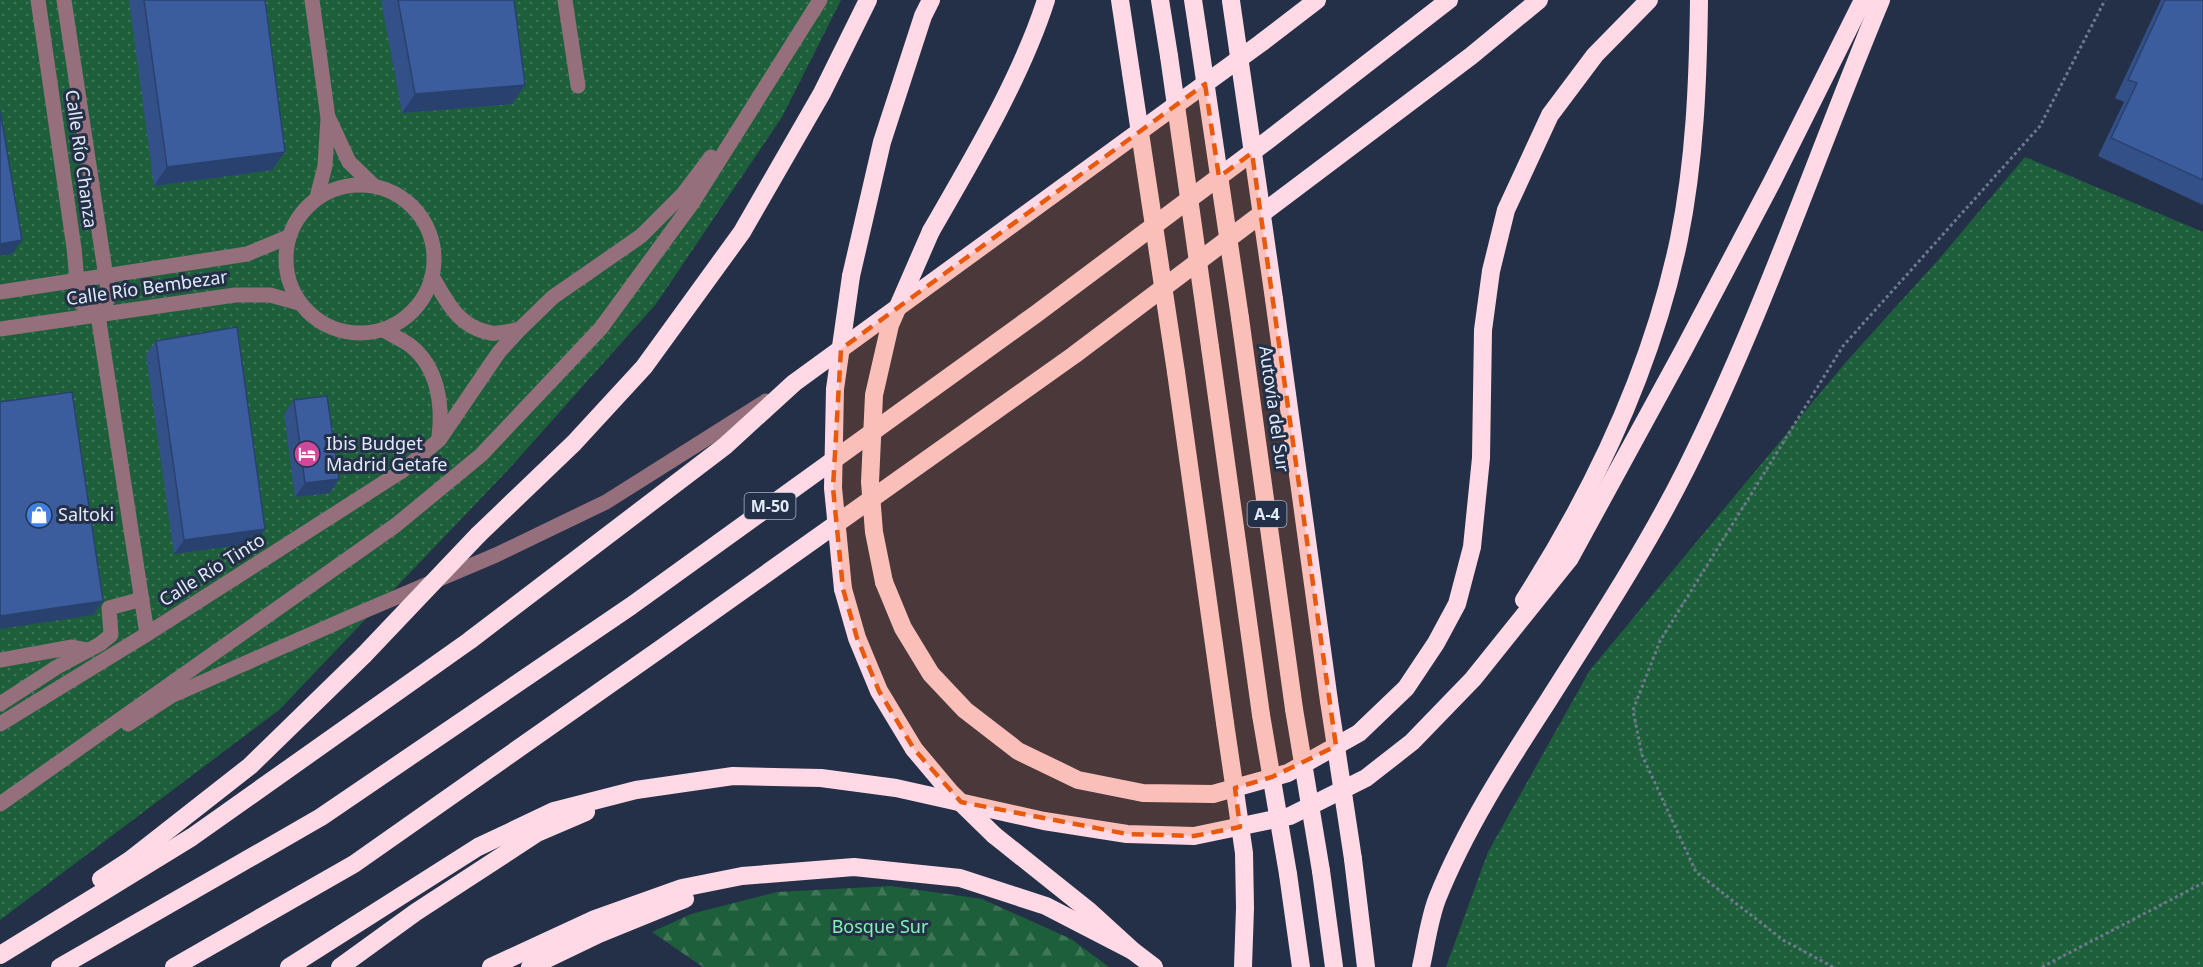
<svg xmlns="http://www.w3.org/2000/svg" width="2203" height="967" font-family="'Noto Sans',sans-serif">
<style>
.grass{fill:url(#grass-dots)}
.forest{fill:url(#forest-firs)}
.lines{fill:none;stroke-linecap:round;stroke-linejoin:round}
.path{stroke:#6e798d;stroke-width:3;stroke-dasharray:3 3;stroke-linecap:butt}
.minor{stroke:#956f7c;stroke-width:15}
.highway{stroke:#ffd9e5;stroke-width:18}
.highway-bridge{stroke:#ffd9e5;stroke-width:18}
.wall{fill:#335088}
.shaded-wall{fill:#29416f}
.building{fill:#3b5d9e;stroke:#29416f;stroke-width:1.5}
.marked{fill:#e8590c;fill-opacity:0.2;stroke:#e8590c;stroke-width:4.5;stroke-dasharray:12 8;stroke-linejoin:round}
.labels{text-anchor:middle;stroke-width:6;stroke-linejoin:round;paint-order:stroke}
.shield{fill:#243047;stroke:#aab3c4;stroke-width:1.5}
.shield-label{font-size:16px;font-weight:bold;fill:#e3ebfa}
.street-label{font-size:18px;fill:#e3ebfa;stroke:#243047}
.poi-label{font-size:18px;fill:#e3ebfa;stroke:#243047;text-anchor:start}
.park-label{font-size:18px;fill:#83f4b0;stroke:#243047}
</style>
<defs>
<pattern id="grass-dots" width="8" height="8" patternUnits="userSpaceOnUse" patternTransform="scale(1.5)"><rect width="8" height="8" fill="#1e5f3b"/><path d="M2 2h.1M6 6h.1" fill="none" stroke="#3f7658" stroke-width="1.8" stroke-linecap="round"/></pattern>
<pattern id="forest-firs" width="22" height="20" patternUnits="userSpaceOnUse" patternTransform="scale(1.5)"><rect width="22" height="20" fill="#1e5f3b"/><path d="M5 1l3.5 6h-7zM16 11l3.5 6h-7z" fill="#3f7658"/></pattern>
</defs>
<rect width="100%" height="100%" fill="#243047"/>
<g class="grass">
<polygon points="0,0 841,0 782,117 656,304 507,471 279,710 0,920"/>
<polygon points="2025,157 2203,232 2203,967 1446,967 1488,852 1590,670 1846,362 1939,259"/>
</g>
<polygon class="forest" points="891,886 982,899 1071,939 1109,967 703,967 652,932 691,914 777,892"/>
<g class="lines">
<g class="path">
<polyline points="1833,967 1783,940 1696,872 1642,755 1633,710 1660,641 1843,346 2040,126 2105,0"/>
<polyline points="2042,967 2203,883"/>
</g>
<g class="minor">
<polyline points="38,0 74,248 79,302 98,315"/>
<polyline points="64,0 109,297 98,315 147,634"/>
<polyline points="312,0 328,118 325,166 317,197"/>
<polyline points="565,0 578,86"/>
<polyline points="329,119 349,162 373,185"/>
<circle cx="360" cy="259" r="74"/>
<path d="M432 276C447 302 459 328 491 333 500 334 511 331 520 329"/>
<polyline points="0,292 247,254 288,237"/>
<polyline points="0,329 235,295 270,295 299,303"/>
<path d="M383 330C392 335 403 340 411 346 438 368 443 405 439 437"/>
<polyline points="0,660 72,647 88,650"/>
<polyline points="0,704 57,667 100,644 111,635 109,608 142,599"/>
<polyline points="0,724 147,634 402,471 439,440 499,352 520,329 553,297 641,236 683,194 711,157"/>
<polyline points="128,724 171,696 350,617 496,555 606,502 766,401"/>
<polyline points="0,804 396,525 481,455 601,328 693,202 820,0"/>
</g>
<g class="highway">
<polyline points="1120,0 1131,73"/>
<polyline points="1160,0 1169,56"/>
<polyline points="1193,0 1198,33"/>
<path d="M931 231C972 160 1021 78 1046 0"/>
<polyline points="851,276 882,142 923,16 931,0"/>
<polyline points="1274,299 1329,701"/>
<polyline points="1240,318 1294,709"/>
<polyline points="1210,347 1261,715"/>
<polyline points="1176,372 1225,723"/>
<polyline points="478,535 574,443 644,367 742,232 822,93 868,0"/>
<polyline points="884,582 903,628 931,674 965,710 1018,751 1078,780 1143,793 1213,794 1288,773 1359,733 1406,688 1436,643 1457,604 1472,547 1481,458 1483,330 1491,271 1506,210 1550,115 1595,55 1649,0"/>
<polyline points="843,589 857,638 879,691 914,749"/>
<path d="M1524 600C1595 489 1652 368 1679 239 1695 160 1698 80 1699 0"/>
<polyline points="994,835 1088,910 1133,951 1154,967"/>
<polyline points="1353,859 1366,967"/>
<polyline points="1321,871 1334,967"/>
<polyline points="1288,874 1301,967"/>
<polyline points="101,879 130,860 250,766 364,655"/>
<polyline points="0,955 192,837 469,641 725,446 794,383 1261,43 1317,0"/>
<polyline points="60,967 321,817 631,606 1036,314 1267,141 1449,0"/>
<polyline points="174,967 354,864 663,647 1074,355 1471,56 1539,0"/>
<polyline points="289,967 478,847 554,811 636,790 733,776 821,778 896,788 1044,821 1127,834 1194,836 1290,816 1366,778 1412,742 1473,679 1570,558 1683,351 1772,182 1863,0"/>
<polyline points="340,967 416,912 537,833 586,812"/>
<polyline points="491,967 595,919 682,888 742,876 854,867 960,878 1046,906 1133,951"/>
<polyline points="530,967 599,934 685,899"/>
<path d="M1421 967C1426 945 1429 920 1437 899 1465 829 1507 764 1548 701 1596 625 1646 549 1686 469 1762 317 1816 156 1881 0"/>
</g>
<g class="highway-bridge">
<polyline points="1231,1 1274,299"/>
<polyline points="1198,33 1240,318"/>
<polyline points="1169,56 1210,347"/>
<polyline points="1131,73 1176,372"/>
<polyline points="884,582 874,532 870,482 874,395 890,325 931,231"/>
<polyline points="843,589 833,488 835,389 851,276"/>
<polyline points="364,655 478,535"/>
<polyline points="1329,701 1353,859"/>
<polyline points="1294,709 1321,871"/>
<polyline points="1261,715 1288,874"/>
<polyline points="1225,723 1244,853 1245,908 1243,967"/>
<polyline points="914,749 951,793 994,835"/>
</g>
</g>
<g class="wall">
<polygon points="129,0 265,0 272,170 154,186"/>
<polygon points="381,0 514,0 525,85 512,104 402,113"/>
<polygon points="2161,0 2203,0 2203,205 2098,156 2124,102 2115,98"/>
<polygon points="156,341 255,543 174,554 146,355"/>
<polygon points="294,400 330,493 295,497 284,414"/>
</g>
<g class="shaded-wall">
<polygon points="525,85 512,104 402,113 415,94"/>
<polygon points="285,152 272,170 154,186 167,167"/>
<polygon points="22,240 12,254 0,256 0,244"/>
<polygon points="339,479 330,493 295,497 305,483"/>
<polygon points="265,529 255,543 174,554 184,540"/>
<polygon points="103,601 93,615 0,629 0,616"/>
</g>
<g class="building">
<polygon points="144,0 265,0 285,152 167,167"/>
<polygon points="398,0 514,0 525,85 415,94"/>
<polygon points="2165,0 2203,0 2203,180 2111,138 2137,83 2128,80"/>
<polygon points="0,110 22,240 0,244"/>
<polygon points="237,327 265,529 184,540 156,341"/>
<polygon points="72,392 103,601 0,616 0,402"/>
<polygon points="327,396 339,479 305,483 294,400"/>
</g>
<path class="marked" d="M1205 84 1219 177 1252 153 1336 746 1272 777 1235 788 1240 827 1194 836 1127 834 961 802 914 749 879 691 857 638 843 589 833 488 841 349Z"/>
<defs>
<symbol id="hotel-disc" viewBox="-11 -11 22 22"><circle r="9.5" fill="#d1479c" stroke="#243047"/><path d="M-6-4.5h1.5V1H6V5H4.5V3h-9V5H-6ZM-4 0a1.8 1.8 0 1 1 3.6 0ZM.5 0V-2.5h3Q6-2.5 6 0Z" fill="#fff"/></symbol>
<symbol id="shop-disc" viewBox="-11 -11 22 22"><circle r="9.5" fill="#3f7fe0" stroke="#243047"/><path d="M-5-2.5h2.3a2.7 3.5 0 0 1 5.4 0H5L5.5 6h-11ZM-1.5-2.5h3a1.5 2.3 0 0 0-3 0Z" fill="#fff"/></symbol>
</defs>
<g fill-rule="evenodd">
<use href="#hotel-disc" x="292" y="439" width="30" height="30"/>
<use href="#shop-disc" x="24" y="500" width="30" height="30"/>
</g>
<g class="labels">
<g class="shield">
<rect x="744.5" y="493" width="51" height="26" rx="4.5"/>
<rect x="1247.5" y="501" width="39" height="26" rx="4.5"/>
</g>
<g class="shield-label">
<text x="770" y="512">M-50</text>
<text x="1267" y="520">A-4</text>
</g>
<g class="street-label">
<text transform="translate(81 159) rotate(82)" y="6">Calle Río Chanza</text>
<text transform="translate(147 288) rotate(-8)" y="6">Calle Río Bembezar</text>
<text transform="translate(1274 409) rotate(82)" y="6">Autovía del Sur</text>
<text transform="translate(212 570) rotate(-32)" y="6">Calle Río Tinto</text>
</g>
<g class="poi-label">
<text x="326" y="450">Ibis Budget<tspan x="326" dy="21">Madrid Getafe</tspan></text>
<text x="58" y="521">Saltoki</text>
</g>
<g class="park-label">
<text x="880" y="933">Bosque Sur</text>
</g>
</g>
</svg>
